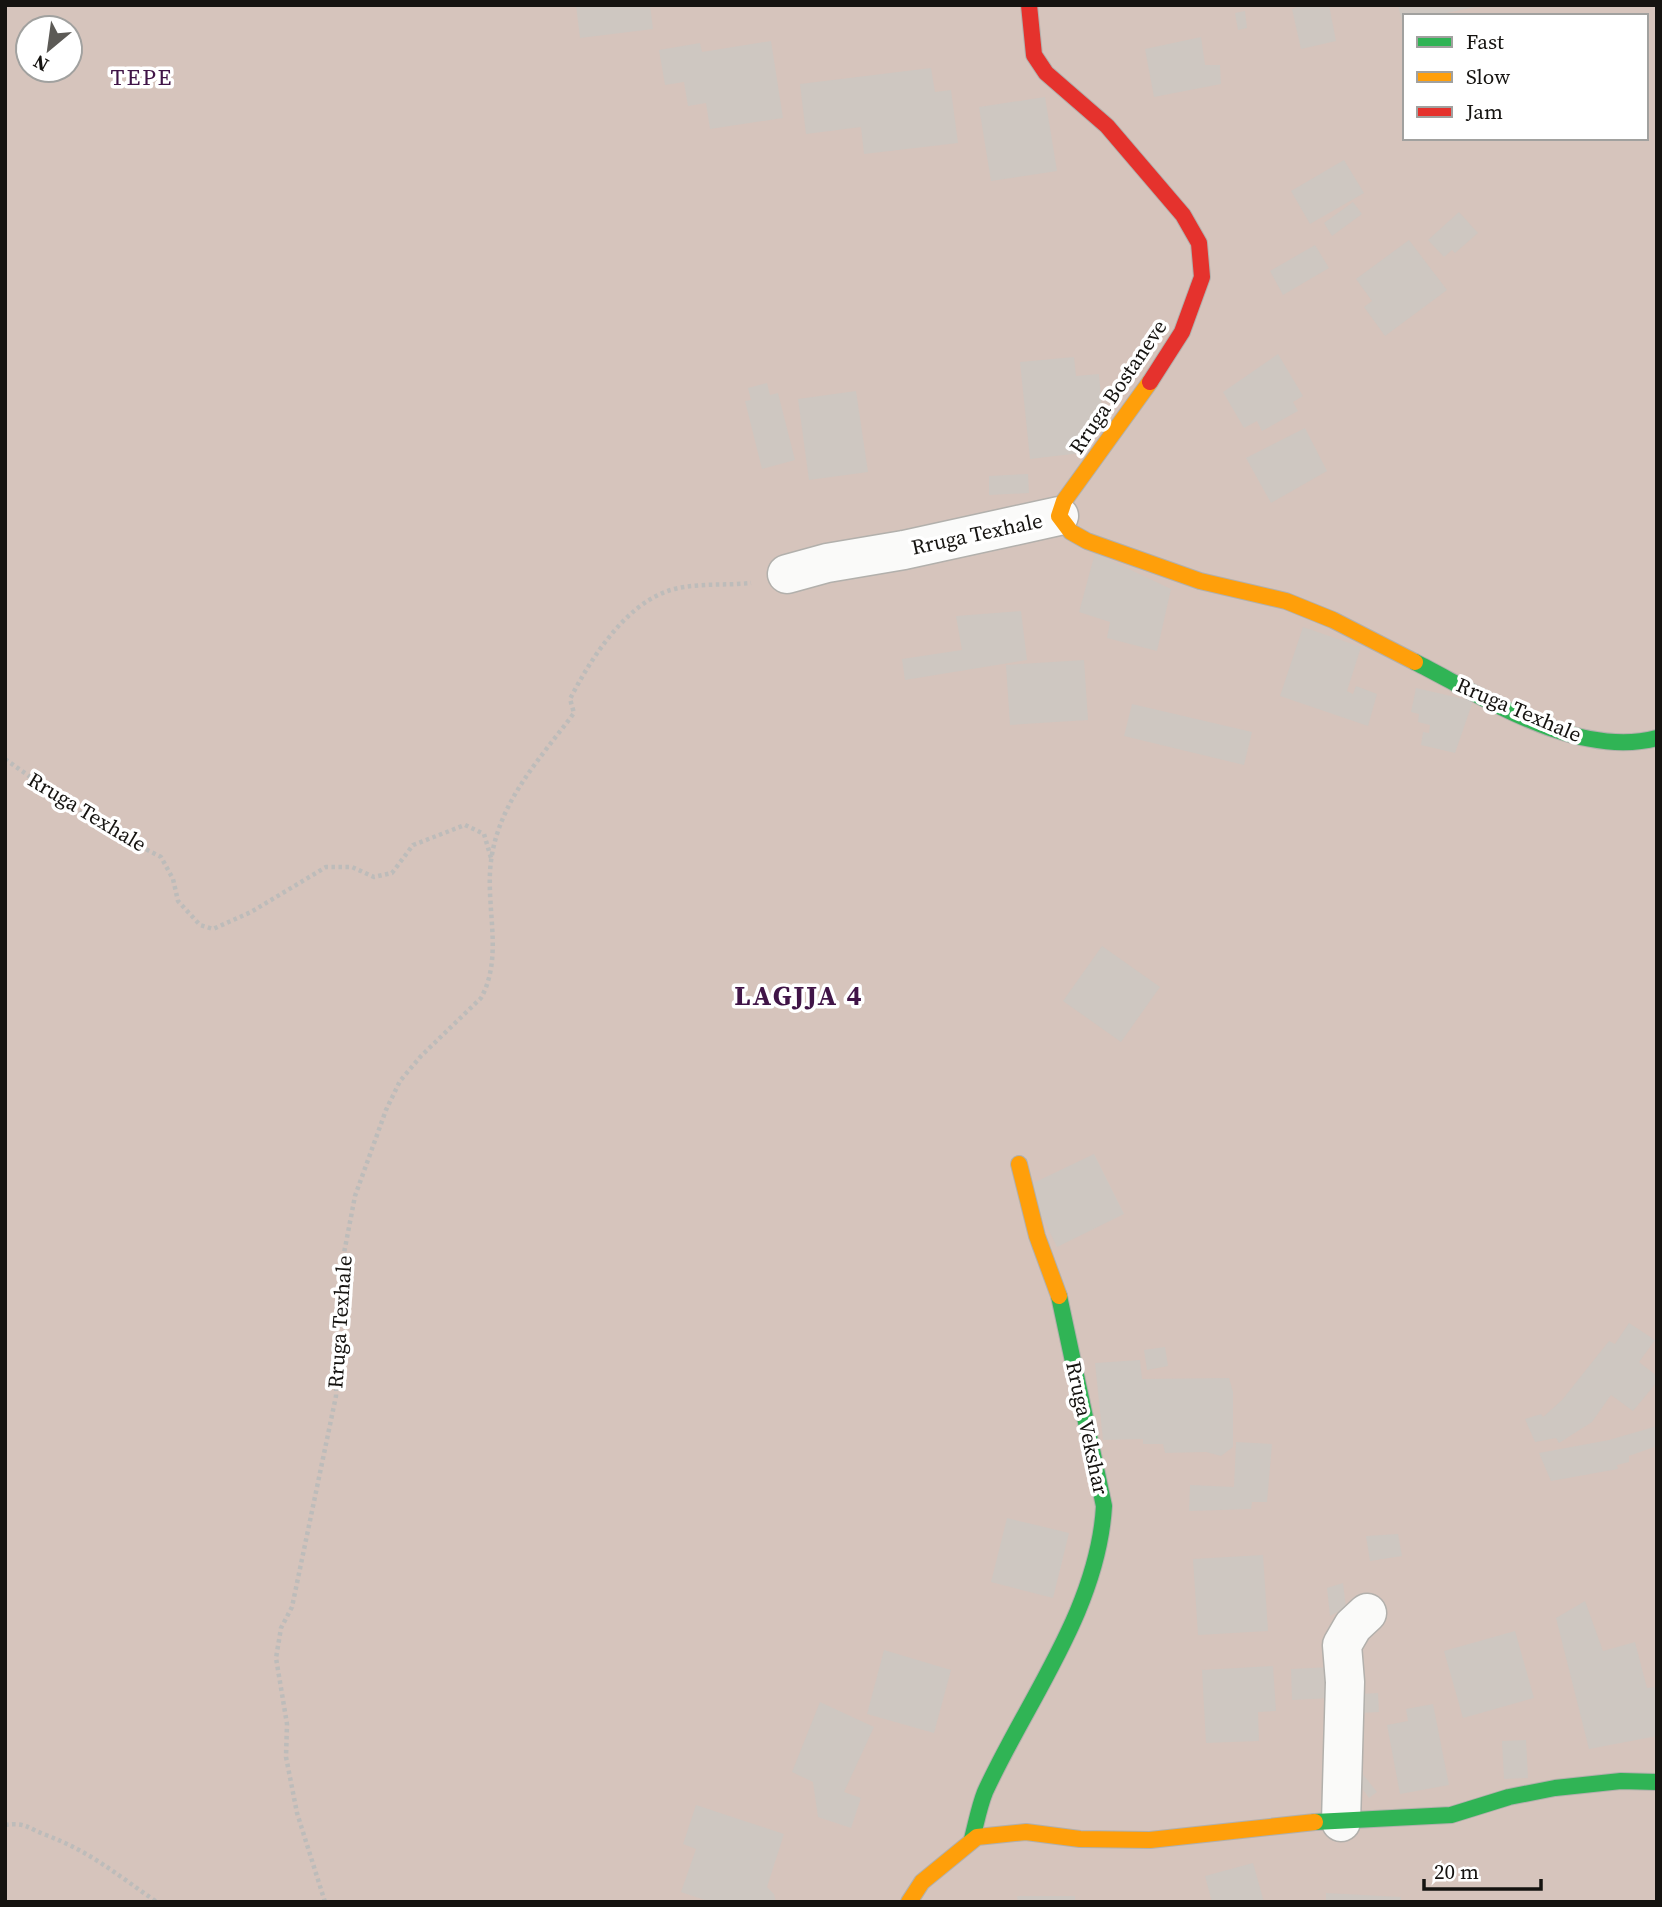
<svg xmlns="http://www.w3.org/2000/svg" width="1662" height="1907" font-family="'Source Serif 4',serif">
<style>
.green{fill:#d6c4bc;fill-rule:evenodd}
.building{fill:#cec7c1}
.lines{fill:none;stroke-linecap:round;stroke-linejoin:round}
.street-casing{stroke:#b2b0ac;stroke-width:41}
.fast-casing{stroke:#b2b0ac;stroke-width:18}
.slow-casing{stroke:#b2b0ac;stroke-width:18}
.jam-casing{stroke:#b2b0ac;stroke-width:18}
.path{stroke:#bdbcba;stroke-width:4.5;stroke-dasharray:3.5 3.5;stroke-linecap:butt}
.street{stroke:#fafaf9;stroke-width:38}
.fast{stroke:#30b455;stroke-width:16}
.slow{stroke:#ff9f0a;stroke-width:16}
.jam{stroke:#e5322d;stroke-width:16}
.labels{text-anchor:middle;stroke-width:7;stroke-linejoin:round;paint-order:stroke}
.street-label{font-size:21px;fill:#151310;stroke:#fff}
.neighbourhood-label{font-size:23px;letter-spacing:2px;fill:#401447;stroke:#fff}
.district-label{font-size:28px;font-weight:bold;letter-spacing:2px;fill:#401447;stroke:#fff}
</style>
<rect width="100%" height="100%" fill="#e0ded8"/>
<path class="green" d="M5 5H1657V1902H5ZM1405 16H1646V138H1405ZM28 28H70V70H28Z"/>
<g class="building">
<polygon points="576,5 650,5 653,29 580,38"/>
<polygon points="1303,5 1329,5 1336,41 1301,49 1292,9"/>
<polygon points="1398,5 1474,5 1475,7 1432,16 1405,16 1402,22"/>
<polygon points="1245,11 1247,28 1238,30 1235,13"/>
<polygon points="1201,37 1205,65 1220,65 1221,84 1154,97 1145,49"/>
<polygon points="771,41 783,118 710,129 706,103 688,106 684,82 665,85 659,50 700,43 702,52"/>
<polygon points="931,68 935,92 951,90 958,143 864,154 861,127 806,134 800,84"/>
<polygon points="1045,97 1057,171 991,181 979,107"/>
<polygon points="1344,160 1364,193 1310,224 1291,191"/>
<polygon points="1353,202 1362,214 1332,236 1324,223"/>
<polygon points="1459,212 1478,233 1455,253 1452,250 1444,257 1428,240"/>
<polygon points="1409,240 1447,290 1385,336 1364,307 1372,301 1356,279"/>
<polygon points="1315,245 1329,268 1283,295 1270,271"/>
<polygon points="1278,354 1303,396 1293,402 1298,411 1262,431 1257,421 1244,428 1223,392"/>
<polygon points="1074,357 1076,376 1099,374 1104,432 1090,433 1090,442 1081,453 1030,459 1020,362"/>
<polygon points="767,383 770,395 778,393 795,460 762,469 745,401 751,400 748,388"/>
<polygon points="856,391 868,472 809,480 798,399"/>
<polygon points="1305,428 1327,471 1271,503 1246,458"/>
<polygon points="1028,474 1029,493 989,495 989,476"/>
<polygon points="1095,553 1171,589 1157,651 1107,638 1110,622 1079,612"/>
<polygon points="1021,611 1027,660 905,680 902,659 962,650 956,616"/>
<polygon points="1303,627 1361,647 1347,691 1353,694 1356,686 1377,694 1368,726 1280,696"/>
<polygon points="1084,660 1088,720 1010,725 1006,665"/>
<polygon points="1416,688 1473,701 1455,753 1421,745 1423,732 1429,733 1430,725 1418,722 1419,714 1411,712"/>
<polygon points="1132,704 1252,732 1244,765 1124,736"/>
<polygon points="1102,946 1160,987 1121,1042 1063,1001"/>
<polygon points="1094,1154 1124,1214 1057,1247 1027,1186"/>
<polygon points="1629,1323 1655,1340 1639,1362 1657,1376 1657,1382 1633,1411 1611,1395 1592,1422 1559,1443 1556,1438 1535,1442 1525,1419 1541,1414 1543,1417 1562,1400 1609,1341 1615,1344"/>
<polygon points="1165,1347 1168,1366 1147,1370 1144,1350"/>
<polygon points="1140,1360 1142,1379 1229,1378 1233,1392 1233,1447 1221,1456 1206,1452 1165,1453 1163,1444 1143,1444 1143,1439 1103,1440 1095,1363"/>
<polygon points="1657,1426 1657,1446 1629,1456 1629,1462 1617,1465 1618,1469 1551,1481 1539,1453 1609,1440"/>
<polygon points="1236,1442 1272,1444 1267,1502 1252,1502 1251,1509 1189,1511 1190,1485 1234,1487"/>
<polygon points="1007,1518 1069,1533 1053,1598 991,1582"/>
<polygon points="1398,1534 1402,1556 1370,1561 1366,1536"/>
<polygon points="1263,1555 1268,1631 1198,1635 1193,1559"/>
<polygon points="1343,1583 1346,1608 1330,1616 1327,1588"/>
<polygon points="1585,1601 1603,1651 1635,1642 1647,1688 1657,1687 1657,1736 1589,1749 1556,1618"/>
<polygon points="1515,1631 1534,1698 1463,1718 1444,1651"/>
<polygon points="884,1650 951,1670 934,1733 867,1714"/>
<polygon points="1273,1666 1276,1711 1258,1712 1259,1741 1206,1743 1202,1670"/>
<polygon points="1331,1667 1333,1698 1292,1700 1291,1669"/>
<polygon points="1378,1693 1379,1712 1361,1713 1360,1694"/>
<polygon points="820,1702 874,1727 844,1792 861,1798 851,1828 818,1817 813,1782 792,1772"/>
<polygon points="1433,1704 1449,1785 1400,1794 1387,1725 1408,1721 1406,1709"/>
<polygon points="1526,1740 1528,1778 1504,1779 1502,1741"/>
<polygon points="1361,1772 1377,1792 1369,1798 1354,1777"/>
<polygon points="696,1805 784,1834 767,1887 774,1894 776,1902 711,1902 681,1892 696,1849 683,1844"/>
<polygon points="1253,1863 1264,1902 1212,1902 1205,1876"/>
<polygon points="1326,1893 1401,1897 1401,1902 1326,1902"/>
<polygon points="1017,1896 1075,1896 1075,1902 1018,1902"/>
</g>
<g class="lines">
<defs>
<g id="street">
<polyline points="787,574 827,563 904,550 1059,516"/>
<polyline points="1341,1822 1345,1682 1342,1645 1353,1626 1367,1613"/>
</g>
<g id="fast">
<path d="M1415 662C1484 697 1577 759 1657 738"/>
<polyline points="1315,1822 1451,1815 1509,1797 1555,1788 1621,1781 1657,1782"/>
<path d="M972 1839C976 1824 979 1807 985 1792 1027 1700 1098 1610 1104 1506L1059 1296"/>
</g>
<g id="slow">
<polyline points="1150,382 1064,501 1059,516 1071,532 1087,541 1200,581 1286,601 1333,620 1415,662"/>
<polyline points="1019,1164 1037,1236 1059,1296"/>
<polyline points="909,1902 922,1882 977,1837 1026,1832 1080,1839 1150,1840 1315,1822"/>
</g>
<polyline id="jam" points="1029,5 1034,55 1046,73 1107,126 1183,215 1199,243 1202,277 1182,332 1150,382"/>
</defs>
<use href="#street" class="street-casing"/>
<use href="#fast" class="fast-casing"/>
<use href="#slow" class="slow-casing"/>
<use href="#jam" class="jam-casing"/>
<g class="path">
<polyline points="5,759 95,823 161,857 173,879 178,901 200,925 213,929 251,912 326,867 352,867 374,877 392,873 413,845 465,825 484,834 491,858"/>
<path d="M5 1825C26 1822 27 1828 46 1835 93 1853 117 1875 157 1902"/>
<path d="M325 1902 297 1813 286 1757 287 1724 276 1658 281 1628 292 1607 336 1396 340 1274 355 1196 386 1110 400 1081 421 1056 481 998C504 956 485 907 491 861 499 801 540 759 574 713L570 699C590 660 623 608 665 592 690 582 724 586 751 583"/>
</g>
<use href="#street" class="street"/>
<use href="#fast" class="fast"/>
<use href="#slow" class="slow"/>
<use href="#jam" class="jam"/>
</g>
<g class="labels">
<g class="street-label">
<text transform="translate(1118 387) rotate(-56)" y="7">Rruga Bostaneve</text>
<text transform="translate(977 534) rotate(-12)" y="7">Rruga Texhale</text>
<text transform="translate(1519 710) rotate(23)" y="7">Rruga Texhale</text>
<text transform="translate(87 812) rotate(31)" y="7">Rruga Texhale</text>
<text transform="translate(340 1322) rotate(-86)" y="7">Rruga Texhale</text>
<text transform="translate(1087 1428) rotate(78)" y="7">Rruga Vekshar</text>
</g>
<g class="neighbourhood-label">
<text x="142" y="85">TEPE</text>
</g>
<g class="district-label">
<text x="799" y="1005">LAGJJA 4</text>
</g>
</g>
<rect width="1662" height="1907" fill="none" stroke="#151310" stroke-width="14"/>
<rect x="1403" y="14" width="245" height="126" fill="#ffffff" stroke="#a1a19f" stroke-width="2"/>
<rect x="1417" y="37" width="35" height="10" fill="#30b455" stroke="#a1a19f" stroke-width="2"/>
<text x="1466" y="49" font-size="21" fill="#151310">Fast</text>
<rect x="1417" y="72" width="35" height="10" fill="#ff9f0a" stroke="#a1a19f" stroke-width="2"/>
<text x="1466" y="84" font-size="21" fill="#151310">Slow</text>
<rect x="1417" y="107" width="35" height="10" fill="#e5322d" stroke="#a1a19f" stroke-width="2"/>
<text x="1466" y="119" font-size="21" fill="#151310">Jam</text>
<g transform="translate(49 49) rotate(209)"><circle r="33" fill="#ffffff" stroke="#a1a19f" stroke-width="2"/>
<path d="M0-5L12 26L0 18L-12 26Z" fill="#5c5a56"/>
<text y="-10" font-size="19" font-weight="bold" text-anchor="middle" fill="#151310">N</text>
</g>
<path d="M1424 1879v10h117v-10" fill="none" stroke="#151310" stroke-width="3.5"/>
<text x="1434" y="1879" font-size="21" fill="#151310" stroke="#ffffff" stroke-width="5" paint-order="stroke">20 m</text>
</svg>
